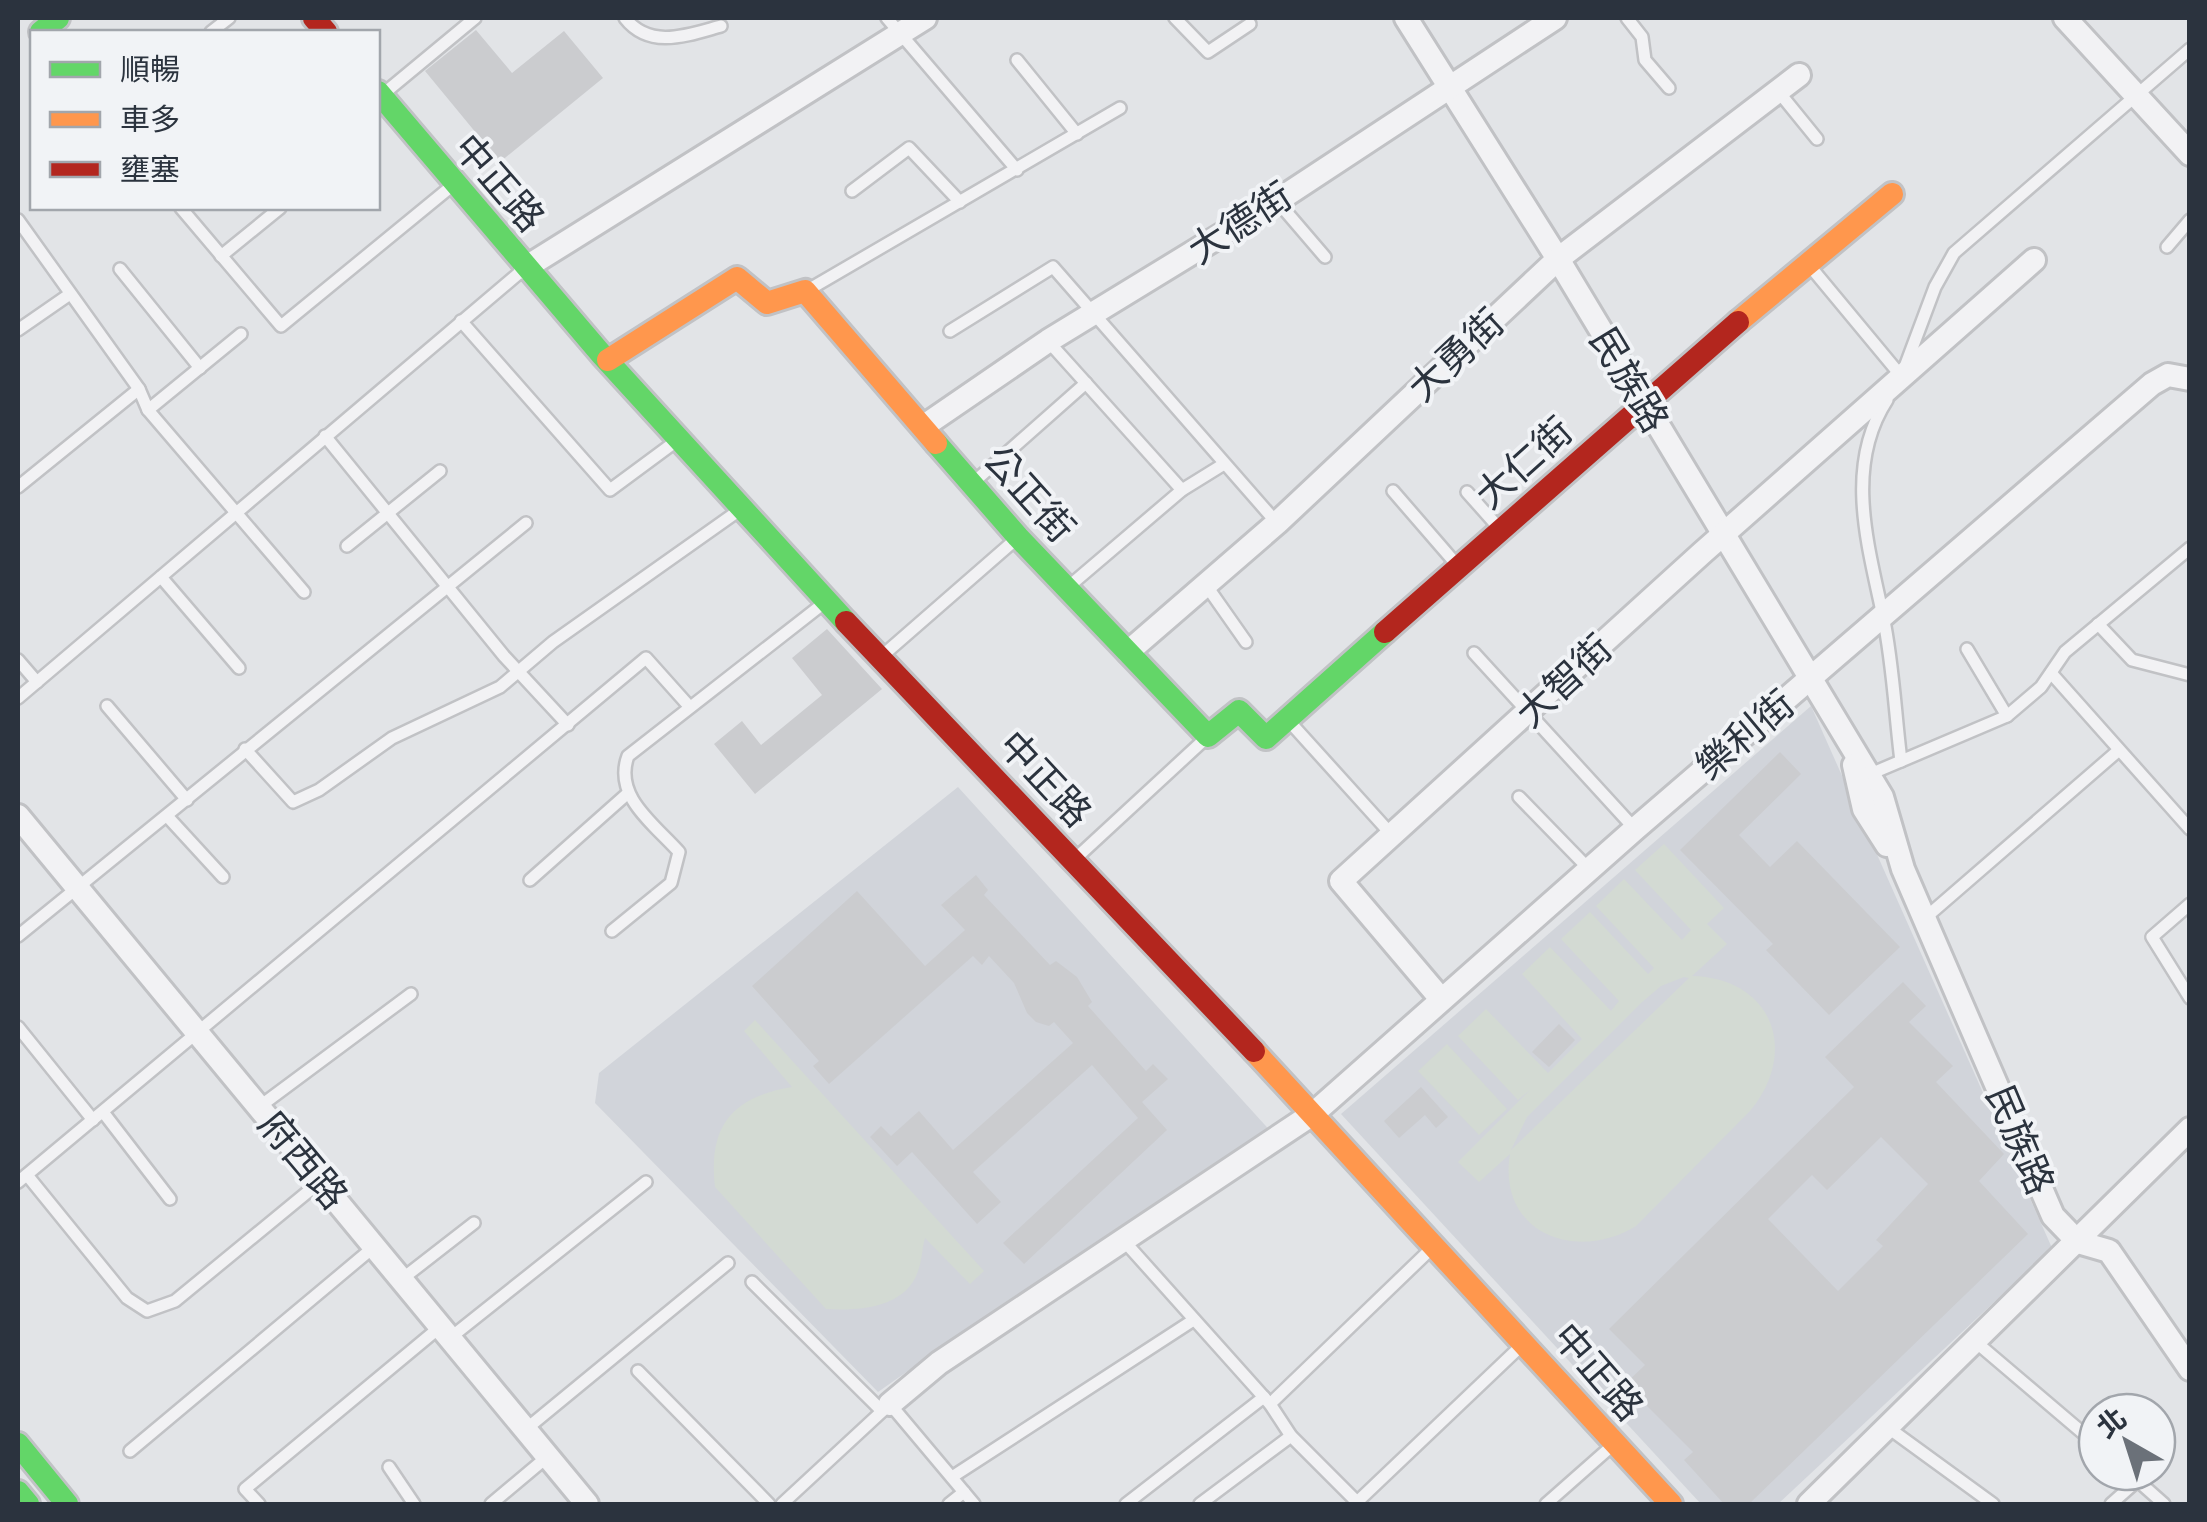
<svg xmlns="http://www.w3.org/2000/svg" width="2207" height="1522" font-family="Signika,'Noto Sans TC',sans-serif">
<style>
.built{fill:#d1d4da}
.green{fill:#d3dad3;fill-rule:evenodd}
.building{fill:#cbcccf;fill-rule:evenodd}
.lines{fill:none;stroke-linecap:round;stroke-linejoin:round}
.lane-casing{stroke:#c1c2c5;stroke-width:16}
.street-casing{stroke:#c1c2c5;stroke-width:28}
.fast-casing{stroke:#c1c2c5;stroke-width:28}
.slow-casing{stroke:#c1c2c5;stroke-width:28}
.jam-casing{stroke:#c1c2c5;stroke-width:28}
.lane{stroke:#f2f2f4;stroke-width:11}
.street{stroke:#f2f2f4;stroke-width:22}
.fast{stroke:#63d668;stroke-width:22}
.slow{stroke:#ff974d;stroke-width:22}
.jam{stroke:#b3261e;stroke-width:22}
.labels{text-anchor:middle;stroke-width:8;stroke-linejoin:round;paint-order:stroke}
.street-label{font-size:38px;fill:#2b333e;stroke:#f1f3f6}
</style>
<rect width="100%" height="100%" fill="#e2e4e7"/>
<g class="built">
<polygon points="1811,706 2052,1248 1778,1504 1701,1504 1341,1114"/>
<polygon points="958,787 1274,1135 990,1313 878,1392 595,1103 599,1073"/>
</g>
<g class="green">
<path d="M1664 844 1724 908 1707 924 1727 944 1692 976C1772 978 1800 1051 1750 1111L1636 1226C1576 1263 1497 1233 1510 1154L1479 1182 1458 1162 1530 1090 1518 1100 1458 1036 1486 1009 1548 1073 1582 1039 1522 974 1550 947 1611 1011 1619 1001 1561 939 1590 912 1648 974 1654 968 1596 906 1624 879 1682 940 1691 930 1635 870ZM1684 977 1689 978 1511 1150 1527 1117 1641 1003 1661 986Z"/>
<path d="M755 1020 984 1271 970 1284 925 1238C922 1248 922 1261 918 1271 906 1308 859 1311 826 1309L715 1187C708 1126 732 1097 792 1087L744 1031Z"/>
<polygon points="1447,1044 1507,1109 1479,1135 1418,1071"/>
</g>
<g class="building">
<polygon points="476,30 512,73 564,31 603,78 500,162 425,71"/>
<polygon points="827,629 882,689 755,794 714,744 742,721 761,745 822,695 792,658"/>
<polygon points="1780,752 1801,774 1739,835 1770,867 1797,841 1900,947 1829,1015 1766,950 1773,944 1680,850"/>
<polygon points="976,875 988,890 984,895 1050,965 1056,961 1077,977 1092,1002 1088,1006 1146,1071 1153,1064 1168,1079 1142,1102 1167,1130 1024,1264 1003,1243 1138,1118 1092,1065 973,1172 1001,1202 977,1224 912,1152 897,1166 870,1137 881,1126 891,1136 919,1111 953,1150 1073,1043 1054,1022 1049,1026 1036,1022 1027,1013 1014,983 989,956 982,965 973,956 829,1084 813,1066 819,1061 752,986 857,891 925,966 965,930 941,905"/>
<path d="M1903 982 1926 1006 1909 1022 1953 1066 1936 1082 2004 1154 1979 1181 2028 1234 1749 1504H1724L1684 1460 1693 1452 1625 1384 1645 1365 1609 1329 1854 1087 1825 1057ZM1881 1137 1928 1184 1876 1240 1883 1246 1838 1291 1768 1219 1812 1175 1827 1190Z"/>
<polygon points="1559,1024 1575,1040 1549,1067 1532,1052"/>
<polygon points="1421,1087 1448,1117 1436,1128 1425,1115 1399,1138 1384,1121"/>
</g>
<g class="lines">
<defs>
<g id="lane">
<path d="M625 18C650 50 688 35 721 26"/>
<polyline points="887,18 1017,170"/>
<polyline points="1175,18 1208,52 1250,24"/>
<polyline points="1627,18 1642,37 1645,60 1669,88"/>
<polyline points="211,32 229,18"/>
<polyline points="1017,60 1077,134"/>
<polyline points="1778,91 1817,139"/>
<polyline points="382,95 475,18"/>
<polyline points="852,191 909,148 960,202"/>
<polyline points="1277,201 1325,257"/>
<polyline points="181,208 281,326 453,185"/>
<polyline points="18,220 139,389 148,410 304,592"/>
<polyline points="2167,247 2190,220"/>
<polyline points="221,256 280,208"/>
<polyline points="1809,265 1902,377"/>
<polyline points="120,269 200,368"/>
<polyline points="808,290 1120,108"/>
<polyline points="461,321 610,490 679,439"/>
<polyline points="18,330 70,294"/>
<polyline points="950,331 1053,267 1277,523"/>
<polyline points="1048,341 1182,490"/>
<polyline points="1905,367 1935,287 1954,253 2190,49"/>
<path d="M1887 400C1844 466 1868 545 1883 616 1893 663 1895 713 1901 761"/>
<polyline points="148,410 241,334"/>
<polyline points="325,436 504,656 568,725"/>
<polyline points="975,481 1086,383"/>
<polyline points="18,487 139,389"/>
<polyline points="1393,491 1457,565"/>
<polyline points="1467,492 1499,528"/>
<polyline points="347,546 440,471"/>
<polyline points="161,577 239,668"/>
<polyline points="1206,585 1246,642"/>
<polyline points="1067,588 1182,490 1224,464"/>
<polyline points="2098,624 2132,660 2190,675"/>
<polyline points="1967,649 2007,716"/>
<polyline points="1474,653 1635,829"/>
<polyline points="882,656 1015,540"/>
<polyline points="18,660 37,682"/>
<polyline points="2051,673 2190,829"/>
<polyline points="18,698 525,268"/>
<polyline points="107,706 187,800"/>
<polyline points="1288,720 1391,834"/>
<polyline points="245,749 293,802 319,790 392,738 500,687 553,642 741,509"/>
<polyline points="1868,775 2007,716 2041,687 2065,652 2190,548"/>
<polyline points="1519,797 1589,869"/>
<polyline points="167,816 223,877"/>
<polyline points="1074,860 1205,739"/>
<polyline points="530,880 627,794"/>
<polyline points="2190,904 2152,937 2190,998"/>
<polyline points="1924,919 2119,750"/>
<path d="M612 931 671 883 679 852C654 824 613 796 628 756L824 603"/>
<polyline points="18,936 526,523"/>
<polyline points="18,1027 93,1120"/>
<polyline points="259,1107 411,994"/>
<polyline points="103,1112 170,1199"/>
<polyline points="27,1175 127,1298 147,1311 175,1301 321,1181"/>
<polyline points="18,1182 646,658 688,705"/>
<polyline points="1125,1242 1270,1404 1291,1436 1359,1504"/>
<polyline points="402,1279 474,1223"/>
<polyline points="752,1282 882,1411"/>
<polyline points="450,1338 646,1182"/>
<polyline points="1977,1343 2097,1445"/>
<polyline points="638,1371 769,1504"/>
<polyline points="1270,1404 1433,1247"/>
<polyline points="1890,1429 1993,1504"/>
<polyline points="525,1430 728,1263"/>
<polyline points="130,1451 375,1246"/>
<polyline points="389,1467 414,1504"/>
<polyline points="2128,1472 2164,1504"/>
<polyline points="952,1477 1192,1321"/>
<polyline points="259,1504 245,1489 440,1327"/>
<polyline points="491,1504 547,1457"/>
<polyline points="782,1504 890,1404 974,1504"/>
<polyline points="949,1504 964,1492"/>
<polyline points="1126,1504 1264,1397"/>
<polyline points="1200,1504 1291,1436"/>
<polyline points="1355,1504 1522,1345"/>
<polyline points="1546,1504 1614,1444"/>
<polyline points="2111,1504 2138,1480"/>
</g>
<g id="street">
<polyline points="1406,18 1558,259 1882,797 1903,869 2053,1216 2078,1242 2109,1251 2190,1369"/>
<polyline points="2065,18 2190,154"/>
<polyline points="525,268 925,18"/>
<polyline points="924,426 1048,341 1277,201 1555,18"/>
<polyline points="1128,652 1277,523 1558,259 1799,75"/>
<polyline points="1854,765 1864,809 1887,845"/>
<polyline points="18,816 587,1504"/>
<polyline points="1441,999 1341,881 1702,553 2034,260"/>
<polyline points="890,1404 939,1363 1314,1113 1635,829 2152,384 2168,375 2190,379"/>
<polyline points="1809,1504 2190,1129"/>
</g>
<g id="fast">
<polyline points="41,32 58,18"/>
<polyline points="378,92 602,355 846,622"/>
<polyline points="936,443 1018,537 1208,736 1239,711 1266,738 1385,632"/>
<polyline points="18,1444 67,1504"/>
<polyline points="18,1492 28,1504"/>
</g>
<g id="slow">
<polyline points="1738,322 1892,194"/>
<polyline points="608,360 737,278 767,303 805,291 936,443"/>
<polyline points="1254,1051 1671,1504"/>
</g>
<g id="jam">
<polyline points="314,18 326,32"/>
<polyline points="846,622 1254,1051"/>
<polyline points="1385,632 1738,322"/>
</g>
</defs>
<use href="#lane" class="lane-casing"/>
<use href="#street" class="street-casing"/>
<use href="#fast" class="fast-casing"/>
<use href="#slow" class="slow-casing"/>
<use href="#jam" class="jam-casing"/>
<use href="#lane" class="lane"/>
<use href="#street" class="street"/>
<use href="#fast" class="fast"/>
<use href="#slow" class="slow"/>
<use href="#jam" class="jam"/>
</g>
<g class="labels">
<g class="street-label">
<text transform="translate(499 183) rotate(49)" y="13">中正路</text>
<text transform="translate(1240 223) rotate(-33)" y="13">大德街</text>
<text transform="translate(1456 355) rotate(-43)" y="13">大勇街</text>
<text transform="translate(1629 380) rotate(59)" y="13">民族路</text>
<text transform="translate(1524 463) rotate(-42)" y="13">大仁街</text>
<text transform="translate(1029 494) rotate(48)" y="13">公正街</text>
<text transform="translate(1564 681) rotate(-43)" y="13">大智街</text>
<text transform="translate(1745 735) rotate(-40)" y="13">樂利街</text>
<text transform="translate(1045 779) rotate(47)" y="13">中正路</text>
<text transform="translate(2020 1140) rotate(67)" y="13">民族路</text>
<text transform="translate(303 1160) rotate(50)" y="13">府西路</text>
<text transform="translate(1598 1372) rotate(49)" y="13">中正路</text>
</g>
</g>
<rect width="2207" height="1522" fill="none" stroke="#2b333e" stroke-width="40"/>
<rect x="30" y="30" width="350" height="180" fill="#f1f3f6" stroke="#a2a6ac" stroke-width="2.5"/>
<rect x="50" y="62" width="50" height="15" fill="#63d668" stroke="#a2a6ac" stroke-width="2.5"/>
<text x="120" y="80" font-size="30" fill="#2b333e">順暢</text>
<rect x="50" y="112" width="50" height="15" fill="#ff974d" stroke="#a2a6ac" stroke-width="2.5"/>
<text x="120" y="130" font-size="30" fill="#2b333e">車多</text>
<rect x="50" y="162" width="50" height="15" fill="#b3261e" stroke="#a2a6ac" stroke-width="2.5"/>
<text x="120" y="180" font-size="30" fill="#2b333e">壅塞</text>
<g transform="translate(2127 1442) rotate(321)"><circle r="48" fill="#f1f3f6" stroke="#a2a6ac" stroke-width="2.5"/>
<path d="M0-8L18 38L0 25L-18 38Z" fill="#6b7179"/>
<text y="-15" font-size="28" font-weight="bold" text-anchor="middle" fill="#2b333e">北</text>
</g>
</svg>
